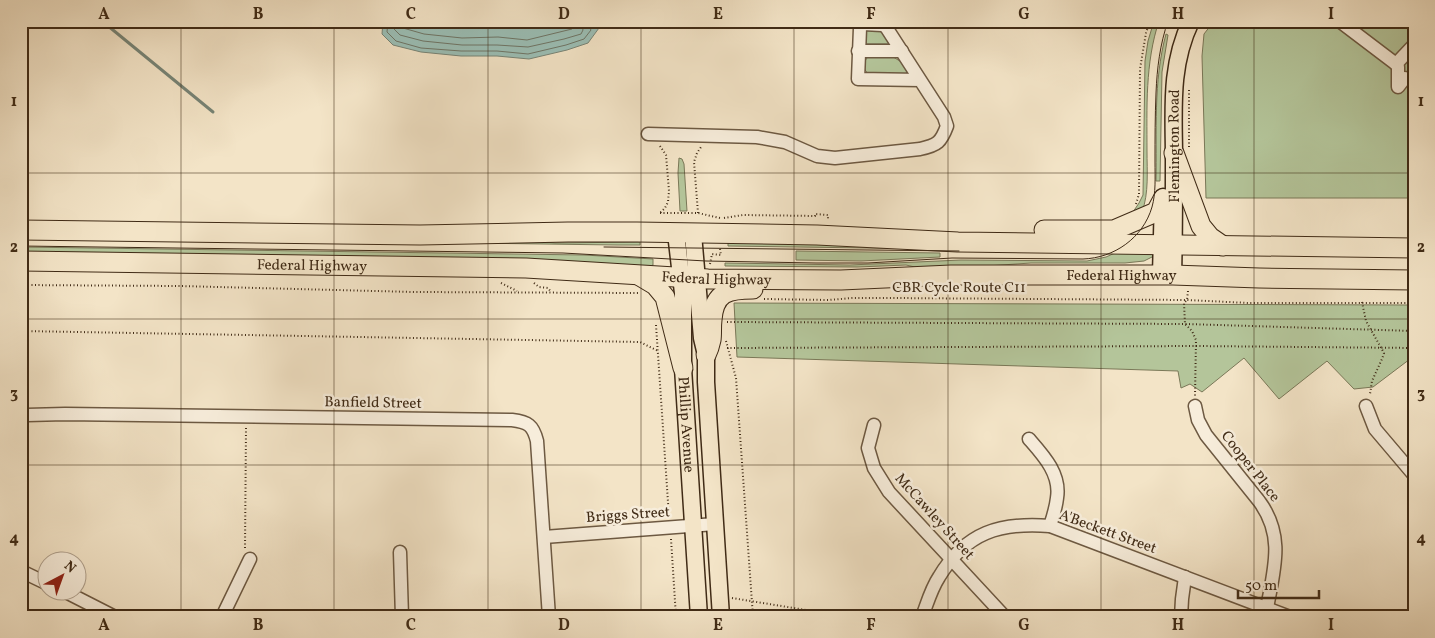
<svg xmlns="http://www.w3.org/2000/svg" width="1435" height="638" font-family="Vollkorn,serif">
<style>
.green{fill:#b4c59a;stroke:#7a7858}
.water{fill:#9bbfb6;stroke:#778476}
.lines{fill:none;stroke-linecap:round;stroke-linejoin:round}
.shore{stroke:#6e7566;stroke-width:1}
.stream{stroke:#778476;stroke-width:3}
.minor-casing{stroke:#6d5942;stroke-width:15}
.major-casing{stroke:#402b16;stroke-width:19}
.highway-casing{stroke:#402b16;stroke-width:21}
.path{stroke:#402b16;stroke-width:2;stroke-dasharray:1 2.5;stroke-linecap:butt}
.minor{stroke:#f7eddb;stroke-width:12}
.major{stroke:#f3e4c7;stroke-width:16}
.highway{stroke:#f3e4c7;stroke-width:19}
.tram{stroke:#402b16;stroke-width:1}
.grid{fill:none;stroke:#402b16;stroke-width:1;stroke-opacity:0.55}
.labels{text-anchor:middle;stroke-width:5;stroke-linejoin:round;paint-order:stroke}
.street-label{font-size:15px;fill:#402b16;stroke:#f7eddb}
.neatline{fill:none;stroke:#402b16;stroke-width:2}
.grid-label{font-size:16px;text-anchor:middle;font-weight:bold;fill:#402b16}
</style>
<rect width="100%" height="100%" fill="#f3e4c7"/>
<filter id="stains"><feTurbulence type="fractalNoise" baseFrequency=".004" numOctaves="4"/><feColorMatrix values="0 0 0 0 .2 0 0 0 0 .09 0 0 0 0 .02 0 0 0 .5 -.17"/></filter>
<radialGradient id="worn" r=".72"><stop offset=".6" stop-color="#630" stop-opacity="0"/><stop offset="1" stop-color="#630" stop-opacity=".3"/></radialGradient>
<g class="green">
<path d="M1154 21H1159C1145 63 1147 108 1147 151 1147 171 1149 193 1142 212H1133L1139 203 1143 195 1145 61 1148 41Z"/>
<polygon points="1214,21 1414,21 1414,198 1206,198 1202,56 1204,34"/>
<polygon points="868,29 880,29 893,44 865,44 866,32"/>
<path d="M1166 34 1168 35 1162 72 1160 181H1156C1157 132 1153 82 1166 34Z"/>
<path d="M890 55 903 63 911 76 868 73C862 69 863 61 869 56Z"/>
<polygon points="679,158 682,159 684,164 687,211 680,211 678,173"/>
<polygon points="21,237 513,239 555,243 640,242 640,245 617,245"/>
<polygon points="735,240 938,249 728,246 728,241"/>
<polygon points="21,247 584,255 653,259 653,265 649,267 21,253"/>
<polygon points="1156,250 1154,256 1144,261 1125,263 1031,263 928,270 906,265 857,267 725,266 725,263 850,265 961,260 1087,261 1106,257 1115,253"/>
<polygon points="796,251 940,253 940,257 861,261 796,260"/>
<polygon points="734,303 1414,305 1414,356 1373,387 1354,389 1327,361 1279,399 1244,358 1202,392 1190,384 1181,388 1178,371 737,357"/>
</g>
<polygon class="water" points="383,21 490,21 495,23 499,21 590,21 599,28 588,43 567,50 529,59 497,56 461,56 421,52 393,45 382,34"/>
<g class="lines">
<g class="shore">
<polyline points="388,21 387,32 396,41 421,48 461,51 497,51 528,54 566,45 584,39 591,30 588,25 587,21"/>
<polyline points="394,21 394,29 400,35 423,41 462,45 497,45 528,47 564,39 581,34 583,30 581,21"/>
<polyline points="401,21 401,26 403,28 424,34 462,38 498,37 527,40 572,29 574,27 574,21"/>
</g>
<polyline class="stream" points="102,21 213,112"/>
<defs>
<g id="minor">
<polyline points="1344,21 1342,23 1396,64 1398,67 1398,87 1405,78 1414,80"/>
<polyline points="858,51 902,51"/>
<polyline points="1396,64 1414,45"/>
<path d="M648 134 757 137 785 142 817 156 835 158 920 149C938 145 941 142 947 126L944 117 886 27 882 25 863 24 860 28 858 79 920 80"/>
<path d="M1195 406 1198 420 1206 435 1259 501C1285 536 1274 569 1267 608"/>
<polyline points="1366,406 1375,429 1414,475"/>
<path d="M21 416 27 415 65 414 512 420C528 422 533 425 537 441L549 617"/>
<polyline points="874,425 868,448 874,468 889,492 1005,617"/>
<path d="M1029 439C1043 455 1061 474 1057 498 1056 507 1053 517 1050 526"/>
<polyline points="544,537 715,524"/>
<polyline points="400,552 402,617"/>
<polyline points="21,571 48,584"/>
<polyline points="62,590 115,617"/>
<polyline points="222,617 250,559"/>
<path d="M922 617C927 604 931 589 939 577 966 532 1000 522 1050 526L1290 617"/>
<polyline points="1181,617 1182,599 1185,577"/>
</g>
<g id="major">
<path id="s1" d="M676 233 683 293V368L699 617"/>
<polyline points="693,234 702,338 706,355 706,382 721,617"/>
<polyline points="1161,275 1163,197"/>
<path id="s2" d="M1173 275C1174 237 1174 198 1174 160 1174 111 1169 67 1191 21"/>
</g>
<g id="highway">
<polyline points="1174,153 1201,226 1210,237 1223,246"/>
<polyline points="21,230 420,235 568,232 637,232 817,235 958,242 1414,248"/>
<polyline points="1044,230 1114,230 1156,212 1163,199"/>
<path id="s3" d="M21 261 526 268 708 279 841 280 951 275H1173L1259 278 1414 280"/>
<polyline points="640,276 655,285 665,297 683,368"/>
<path d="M706 355C708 351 710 345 711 340 712 334 711 327 712 320 714 292 728 289 753 289"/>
</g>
</defs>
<use href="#minor" class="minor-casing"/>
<use href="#major" class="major-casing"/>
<use href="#highway" class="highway-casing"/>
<g class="path">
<polyline points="660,146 666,155 669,191 668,202 665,208 660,213"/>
<polyline points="1189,147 1189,90"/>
<polyline points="1136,204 1139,194 1140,69 1146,33 1150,21"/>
<polyline points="660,213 698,213 720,218"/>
<polyline points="698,213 694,162 697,153 701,147"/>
<polyline points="724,218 743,215 815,216 815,214 828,215 828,219"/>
<polyline points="710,264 712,254 721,255 720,249"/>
<polyline points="501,283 517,291"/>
<polyline points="534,283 539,287 548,288 551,292"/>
<polyline points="21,285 179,286 414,292 639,293"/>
<polyline points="1188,291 1187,300 1184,303 1185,324 1192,331 1196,340 1195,396"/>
<polyline points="764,299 829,300 852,298 890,298 1187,300 1249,303 1414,303"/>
<polyline points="1362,302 1366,321 1384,353 1382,359 1372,381 1370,394"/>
<polyline points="727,322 1185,324 1414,331"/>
<polyline points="656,325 669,517"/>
<polyline points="21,331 640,342 658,351"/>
<polyline points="726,341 736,378 753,617"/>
<polyline points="727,348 1196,346 1414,348"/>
<polyline points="671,539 676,617"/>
<polyline points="245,548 246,428"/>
<polyline points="732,598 849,617"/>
<polyline points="1300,614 1308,617"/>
</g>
<use href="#minor" class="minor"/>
<use href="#major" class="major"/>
<use href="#highway" class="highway"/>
<g class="tram">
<path d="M21 246 563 253 706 261 816 263H868L952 258 1083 259C1114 258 1143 238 1152 207 1156 193 1155 177 1155 162 1155 139 1155 116 1156 93 1157 68 1160 44 1168 21"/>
<polyline points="604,247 959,251"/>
</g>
</g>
<path class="grid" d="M181 21V617M334 21V617M488 21V617M641 21V617M794 21V617M948 21V617M1101 21V617M1254 21V617M21 173H1414M21 319H1414M21 465H1414"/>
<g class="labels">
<g class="street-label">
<text dy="5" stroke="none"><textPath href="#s2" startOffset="129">Flemington Road</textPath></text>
<text dy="5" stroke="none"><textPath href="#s3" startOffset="291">Federal Highway</textPath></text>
<text dy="5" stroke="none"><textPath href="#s3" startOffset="1101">Federal Highway</textPath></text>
<text dy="5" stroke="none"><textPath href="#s3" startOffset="696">Federal Highway</textPath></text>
<text x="959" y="292">CBR Cycle Route C11</text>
<text transform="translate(373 402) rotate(1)" y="5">Banfield Street</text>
<text dy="5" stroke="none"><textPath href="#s1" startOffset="192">Phillip Avenue</textPath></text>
<text transform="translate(1251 466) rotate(52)" y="5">Cooper Place</text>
<text transform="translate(628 514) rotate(-4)" y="5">Briggs Street</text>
<text transform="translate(935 516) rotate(48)" y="5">McCawley Street</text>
<text transform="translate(1108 531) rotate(20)" y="5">A'Beckett Street</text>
</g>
</g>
<rect width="1435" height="638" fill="none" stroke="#f3e4c7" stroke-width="55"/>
<g transform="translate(62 576) rotate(41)"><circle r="24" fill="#f7eddb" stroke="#ae9f8c"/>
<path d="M0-4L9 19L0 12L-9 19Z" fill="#8f2418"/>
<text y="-8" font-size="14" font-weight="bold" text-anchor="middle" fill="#402b16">N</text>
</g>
<path d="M1238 590v8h81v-8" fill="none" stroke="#402b16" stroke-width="2.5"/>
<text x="1245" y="590" font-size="15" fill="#402b16" stroke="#f7eddb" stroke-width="4" paint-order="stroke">50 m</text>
<rect x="28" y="28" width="1380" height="582" class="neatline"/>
<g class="grid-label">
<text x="104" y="19">A</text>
<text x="258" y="19">B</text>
<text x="411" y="19">C</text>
<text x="564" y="19">D</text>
<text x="718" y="19">E</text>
<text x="871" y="19">F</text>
<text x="1024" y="19">G</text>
<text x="1178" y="19">H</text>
<text x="1331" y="19">I</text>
<text x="14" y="106">1</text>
<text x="1421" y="106">1</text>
<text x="14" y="252">2</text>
<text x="1421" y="252">2</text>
<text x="14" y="398">3</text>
<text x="1421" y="398">3</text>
<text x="14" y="543">4</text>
<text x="1421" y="543">4</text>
<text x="104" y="630">A</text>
<text x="258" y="630">B</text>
<text x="411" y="630">C</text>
<text x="564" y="630">D</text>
<text x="718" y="630">E</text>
<text x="871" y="630">F</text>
<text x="1024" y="630">G</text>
<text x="1178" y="630">H</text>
<text x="1331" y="630">I</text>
</g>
<rect width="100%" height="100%" filter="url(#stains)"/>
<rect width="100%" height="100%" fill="url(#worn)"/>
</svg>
